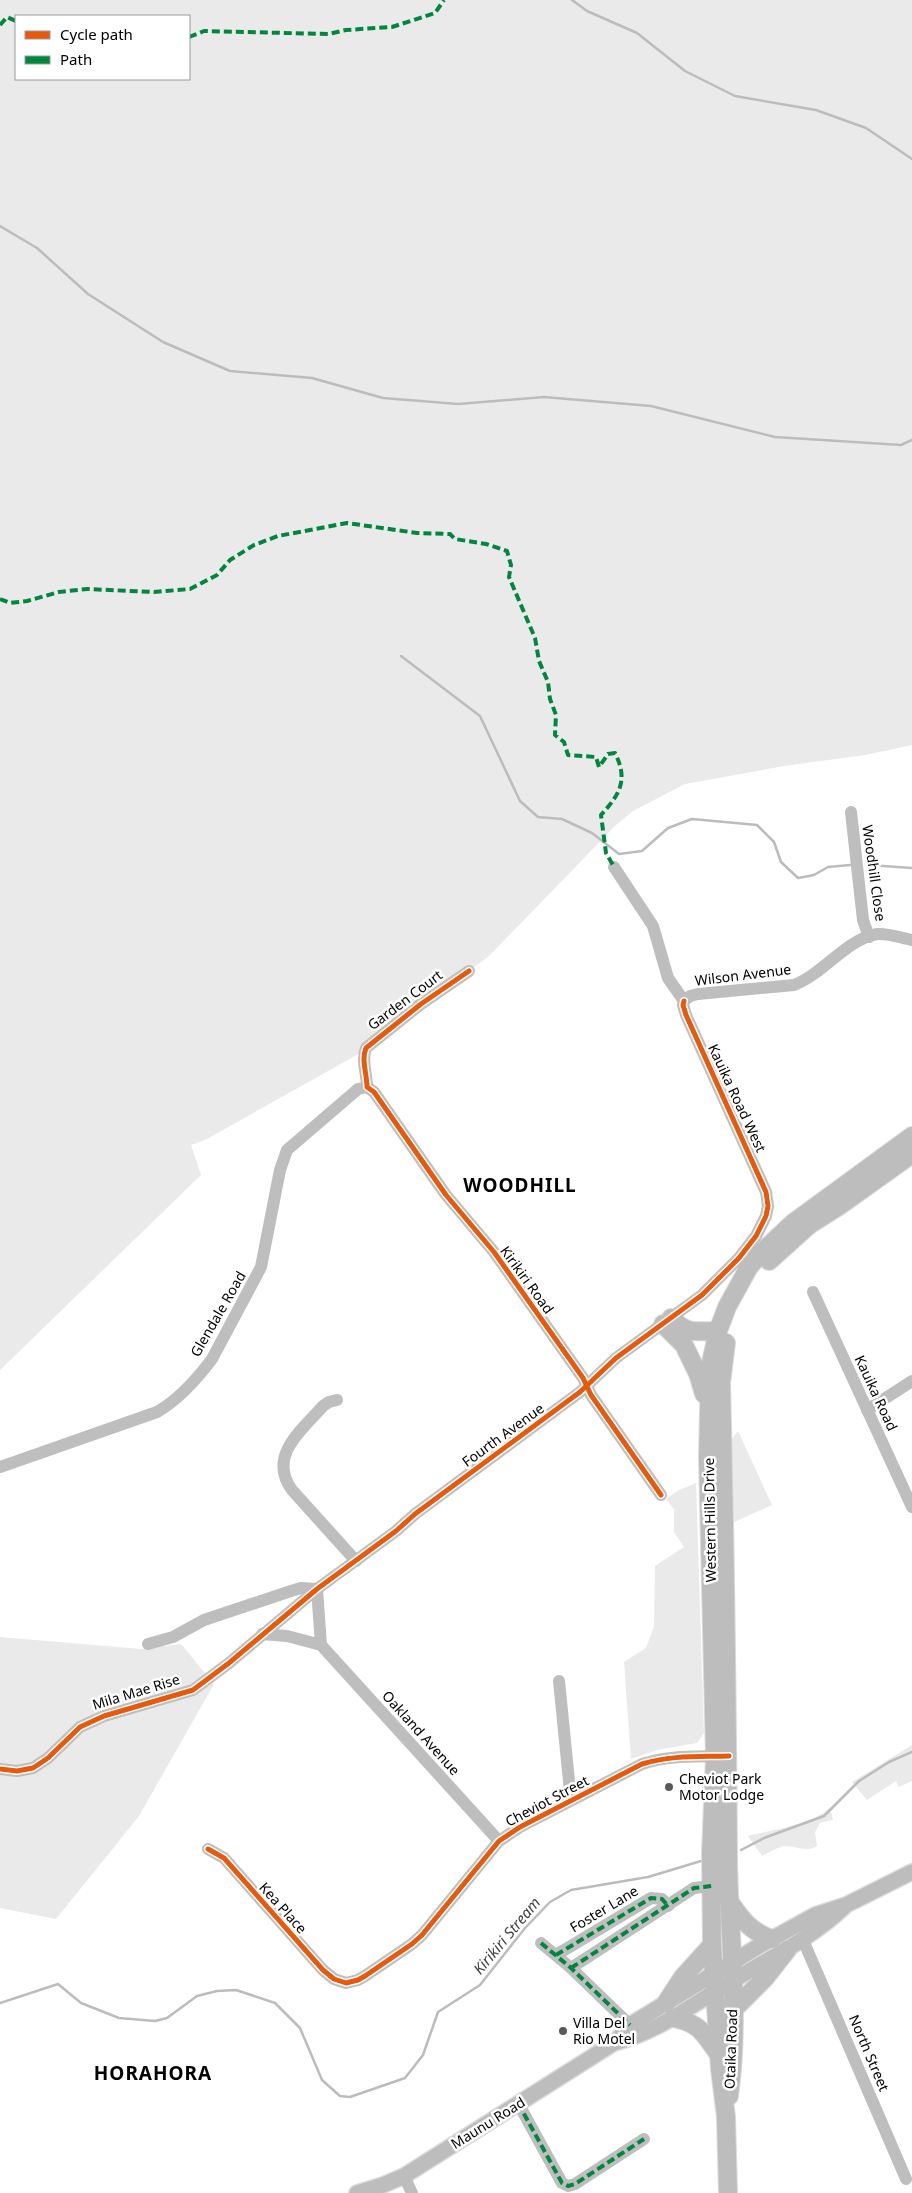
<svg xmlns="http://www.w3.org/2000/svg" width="912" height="2193" font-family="'Noto Sans',sans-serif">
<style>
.green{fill:#eaeaea;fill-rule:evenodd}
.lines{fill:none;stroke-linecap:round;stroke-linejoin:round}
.stream{stroke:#bcbcbc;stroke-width:2.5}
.major-casing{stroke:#dbdbdb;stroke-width:18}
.highway-casing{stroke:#dbdbdb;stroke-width:20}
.minor{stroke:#bebebe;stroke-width:12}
.major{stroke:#bdbdbd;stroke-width:15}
.highway{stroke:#bdbdbd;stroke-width:18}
.quiet{stroke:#00873e;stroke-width:4;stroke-dasharray:8 4;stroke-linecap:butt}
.cycleway-casing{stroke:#fff;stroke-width:8}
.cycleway{stroke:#e8590c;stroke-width:5}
.poi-dot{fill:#595959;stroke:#fff;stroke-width:2}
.labels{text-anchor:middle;stroke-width:5;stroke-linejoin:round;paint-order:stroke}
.street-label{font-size:14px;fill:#000;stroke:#fff}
.poi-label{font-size:14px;fill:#000;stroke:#fff;text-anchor:start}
.water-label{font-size:15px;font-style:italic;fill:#414141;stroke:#fff}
.district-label{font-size:19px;font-weight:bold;letter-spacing:1px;fill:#000;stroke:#fff}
</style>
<rect width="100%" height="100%" fill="#fff"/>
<g class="green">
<path d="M0 0H912V745L865 755 784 766 685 784 633 811 616 825 489 956 362 1052 205 1140 191 1145 201 1175 0 1370ZM16 16H189V79H16Z"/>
<polygon points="738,1431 772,1505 732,1523 730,1442"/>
<polygon points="696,1483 704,1733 697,1743 657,1750 631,1759 624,1662 646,1648 654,1627 655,1566 684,1547 674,1532 674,1509 666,1499 679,1490"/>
<polygon points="0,1637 141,1649 181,1644 214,1684 139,1816 56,1919 0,1908"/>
<polygon points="912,1745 912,1781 899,1787 896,1781 867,1800 852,1782"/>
<path d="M830 1807 833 1820 820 1823 815 1832 817 1846C805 1853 797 1846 785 1846 778 1847 768 1853 762 1856L748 1836C771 1830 815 1824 830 1807Z"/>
</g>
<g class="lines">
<g class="stream">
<polyline points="572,0 587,11 637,33 685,71 735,96 816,110 866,128 912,159"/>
<polyline points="0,226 37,248 88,294 163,342 230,371 312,378 383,398 458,404 544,397 651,406 775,437 901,445 912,440"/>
<polyline points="401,656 480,716 520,801 538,817 562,819 592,833 619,854 642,851 668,828 692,819 757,825 774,842 781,862 798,878 814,875 828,867 850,865"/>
<polyline points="869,865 912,868"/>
<polyline points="741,1850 764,1838 824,1816 859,1781 889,1762 912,1752"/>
<polyline points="0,2003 58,1984 81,2003 119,2018 155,2021 167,2018 197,1996 217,1991 236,1990 275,2003 300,2028 322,2080 340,2096 350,2097 405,2078 423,2055 438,2012 480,1985 525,1928 550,1902 571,1890 648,1877 701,1861"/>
</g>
<defs>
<g id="major">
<path d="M614 2043C658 2032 693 2004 732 1981 770 1958 810 1939 843 1908"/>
<polyline points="357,2193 383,2185 404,2176 614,2043 630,2025 759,1946 815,1915 846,1905 912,1872"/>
</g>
<g id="highway">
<polyline points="769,1261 809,1225 839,1206 912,1154"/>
<path d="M671 1318C687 1335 696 1331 718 1331"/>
<polyline points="663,1324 684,1345 698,1374 704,1394"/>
<path d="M726 1343 721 1383C725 1542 727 1700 728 1859 729 1937 740 2019 729 2096"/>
<path d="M729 1901C741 1919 751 1932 772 1939"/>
<polyline points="666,2003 683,1977 712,1945"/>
<polyline points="733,2010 765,1978 787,1950"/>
<path d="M673 2018C700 2023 703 2033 718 2053"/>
<polyline points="728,2193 726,2117 720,2069 712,1945 711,1853 715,1757 708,1457 710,1367 718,1331 727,1307 749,1267 760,1254 793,1223 912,1136"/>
</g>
</defs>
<use href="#major" class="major-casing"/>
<use href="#highway" class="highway-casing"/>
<g class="minor">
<polyline points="851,812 863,920 869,937"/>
<polyline points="614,867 653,926 668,978 684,1001"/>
<path d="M469 971 421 1004 366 1048C361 1060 367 1074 367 1087L374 1092 446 1195 494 1252 583 1378 591 1395 661 1495"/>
<path d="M684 1001 690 996 698 994 794 985C823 974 847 939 877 934 889 933 901 938 912 940"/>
<polyline points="813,1292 912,1507"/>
<path d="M337 1400 329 1402 323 1406C302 1430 267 1456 292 1490L356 1561"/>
<polyline points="867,1410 912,1381"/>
<path d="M0 1467 157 1412C178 1400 197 1379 212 1359L261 1267 280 1170 287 1150 358 1089 367 1087"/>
<polyline points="262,1634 287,1636 321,1645 499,1841"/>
<polyline points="148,1644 173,1637 204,1620 291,1591 301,1588 317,1589 321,1645"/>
<polyline points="559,1681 570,1791 574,1799"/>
<polyline points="0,1769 17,1771 33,1768 48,1758 80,1727 104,1716 193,1690 229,1663 317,1589 396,1531 415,1514 580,1392 616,1358 702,1295 739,1258 756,1236 766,1216 768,1206 766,1192 686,1015 683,1005 684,1001"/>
<path d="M208 1849 224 1858 323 1970 334 1979 346 1983 358 1980 365 1976 412 1944 422 1935 499 1841 520 1827 642 1764C669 1755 695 1757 724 1756"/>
<polyline points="803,1940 906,2179"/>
<polyline points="541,1943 571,1968 630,2025"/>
<polyline points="556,1955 651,1898 662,1899 668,1906"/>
<polyline points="571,1968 694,1888 712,1886"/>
<polyline points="518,2103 562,2183 568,2186 575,2184 644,2139"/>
<polyline points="404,2176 412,2193"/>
</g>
<use href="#major" class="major"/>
<use href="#highway" class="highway"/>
<g class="quiet">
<polyline points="0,25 7,17 16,21"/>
<polyline points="189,37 204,31 328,34 346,30 392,27 435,13 444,0"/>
<path d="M0 599 10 603 27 601 59 592 87 589 154 592 190 589 217 575 230 560 254 545 278 536 347 523 417 533 450 534 455 539 486 544 507 551 511 565 509 577 535 638 539 661 548 682 550 699 556 715 555 735 564 742 568 755 596 757 599 767 608 754 615 753C629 781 619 795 601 815L606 853 614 867"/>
<polyline points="541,1943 571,1968 630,2025"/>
<polyline points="556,1955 651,1898 662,1899 668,1906"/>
<polyline points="571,1968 694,1888 712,1886"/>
<polyline points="518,2103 562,2183 568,2186 575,2184 644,2139"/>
</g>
<defs>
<g id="cycleway">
<path d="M469 971 421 1004 366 1048C361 1060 367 1074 367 1087L374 1092 446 1195 494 1252 583 1378 591 1395 661 1495"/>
<polyline points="0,1769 17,1771 33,1768 48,1758 80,1727 104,1716 193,1690 229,1663 317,1589 396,1531 415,1514 580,1392 616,1358 702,1295 739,1258 756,1236 766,1216 768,1206 766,1192 686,1015 683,1005 684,1001"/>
<path d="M208 1849 224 1858 323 1970 334 1979 346 1983 358 1980 365 1976 412 1944 422 1935 499 1841 520 1827 642 1764C671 1755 699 1757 729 1756"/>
</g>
</defs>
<use href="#cycleway" class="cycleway-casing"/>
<use href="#cycleway" class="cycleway"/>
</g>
<g class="poi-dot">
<circle cx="669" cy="1787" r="5"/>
<circle cx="563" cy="2031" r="5"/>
</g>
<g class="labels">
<g class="street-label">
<text transform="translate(874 873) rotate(82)" y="5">Woodhill Close</text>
<text transform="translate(743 975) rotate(-7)" y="5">Wilson Avenue</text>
<text transform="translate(405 1000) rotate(-37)" y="5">Garden Court</text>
<text transform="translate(737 1098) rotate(65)" y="5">Kauika Road West</text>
<text transform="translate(527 1280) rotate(54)" y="5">Kirikiri Road</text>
<text transform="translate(218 1314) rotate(-60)" y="5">Glendale Road</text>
<text transform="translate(876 1393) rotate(65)" y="5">Kauika Road</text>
<text transform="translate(503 1435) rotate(-36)" y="5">Fourth Avenue</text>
<text transform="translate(710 1520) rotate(-91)" y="5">Western Hills Drive</text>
<text transform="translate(136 1692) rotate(-17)" y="5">Mila Mae Rise</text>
<text transform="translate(421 1733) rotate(48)" y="5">Oakland Avenue</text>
<text transform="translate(547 1801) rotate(-28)" y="5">Cheviot Street</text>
<text transform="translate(283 1908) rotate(48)" y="5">Kea Place</text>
<text transform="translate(604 1909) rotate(-31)" y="5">Foster Lane</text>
<text transform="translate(731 2049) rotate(-88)" y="5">Otaika Road</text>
<text transform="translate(869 2053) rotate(67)" y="5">North Street</text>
<text transform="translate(488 2123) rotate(-32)" y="5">Maunu Road</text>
</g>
<g class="poi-label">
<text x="679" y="1784">Cheviot Park<tspan x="679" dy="16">Motor Lodge</tspan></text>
<text x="573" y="2028">Villa Del<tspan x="573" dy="16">Rio Motel</tspan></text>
</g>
<g class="water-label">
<text transform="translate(507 1936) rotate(-50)" y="5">Kirikiri Stream</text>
</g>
<g class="district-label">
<text x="520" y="1192">WOODHILL</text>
<text x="153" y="2080">HORAHORA</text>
</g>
</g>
<rect x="15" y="15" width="175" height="65" fill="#ffffff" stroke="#999999"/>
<rect x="25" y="31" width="25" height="8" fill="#e8590c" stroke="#999999"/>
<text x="60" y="40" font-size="15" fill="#000000">Cycle path</text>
<rect x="25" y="56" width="25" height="8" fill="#00873e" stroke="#999999"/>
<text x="60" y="65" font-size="15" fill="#000000">Path</text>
</svg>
